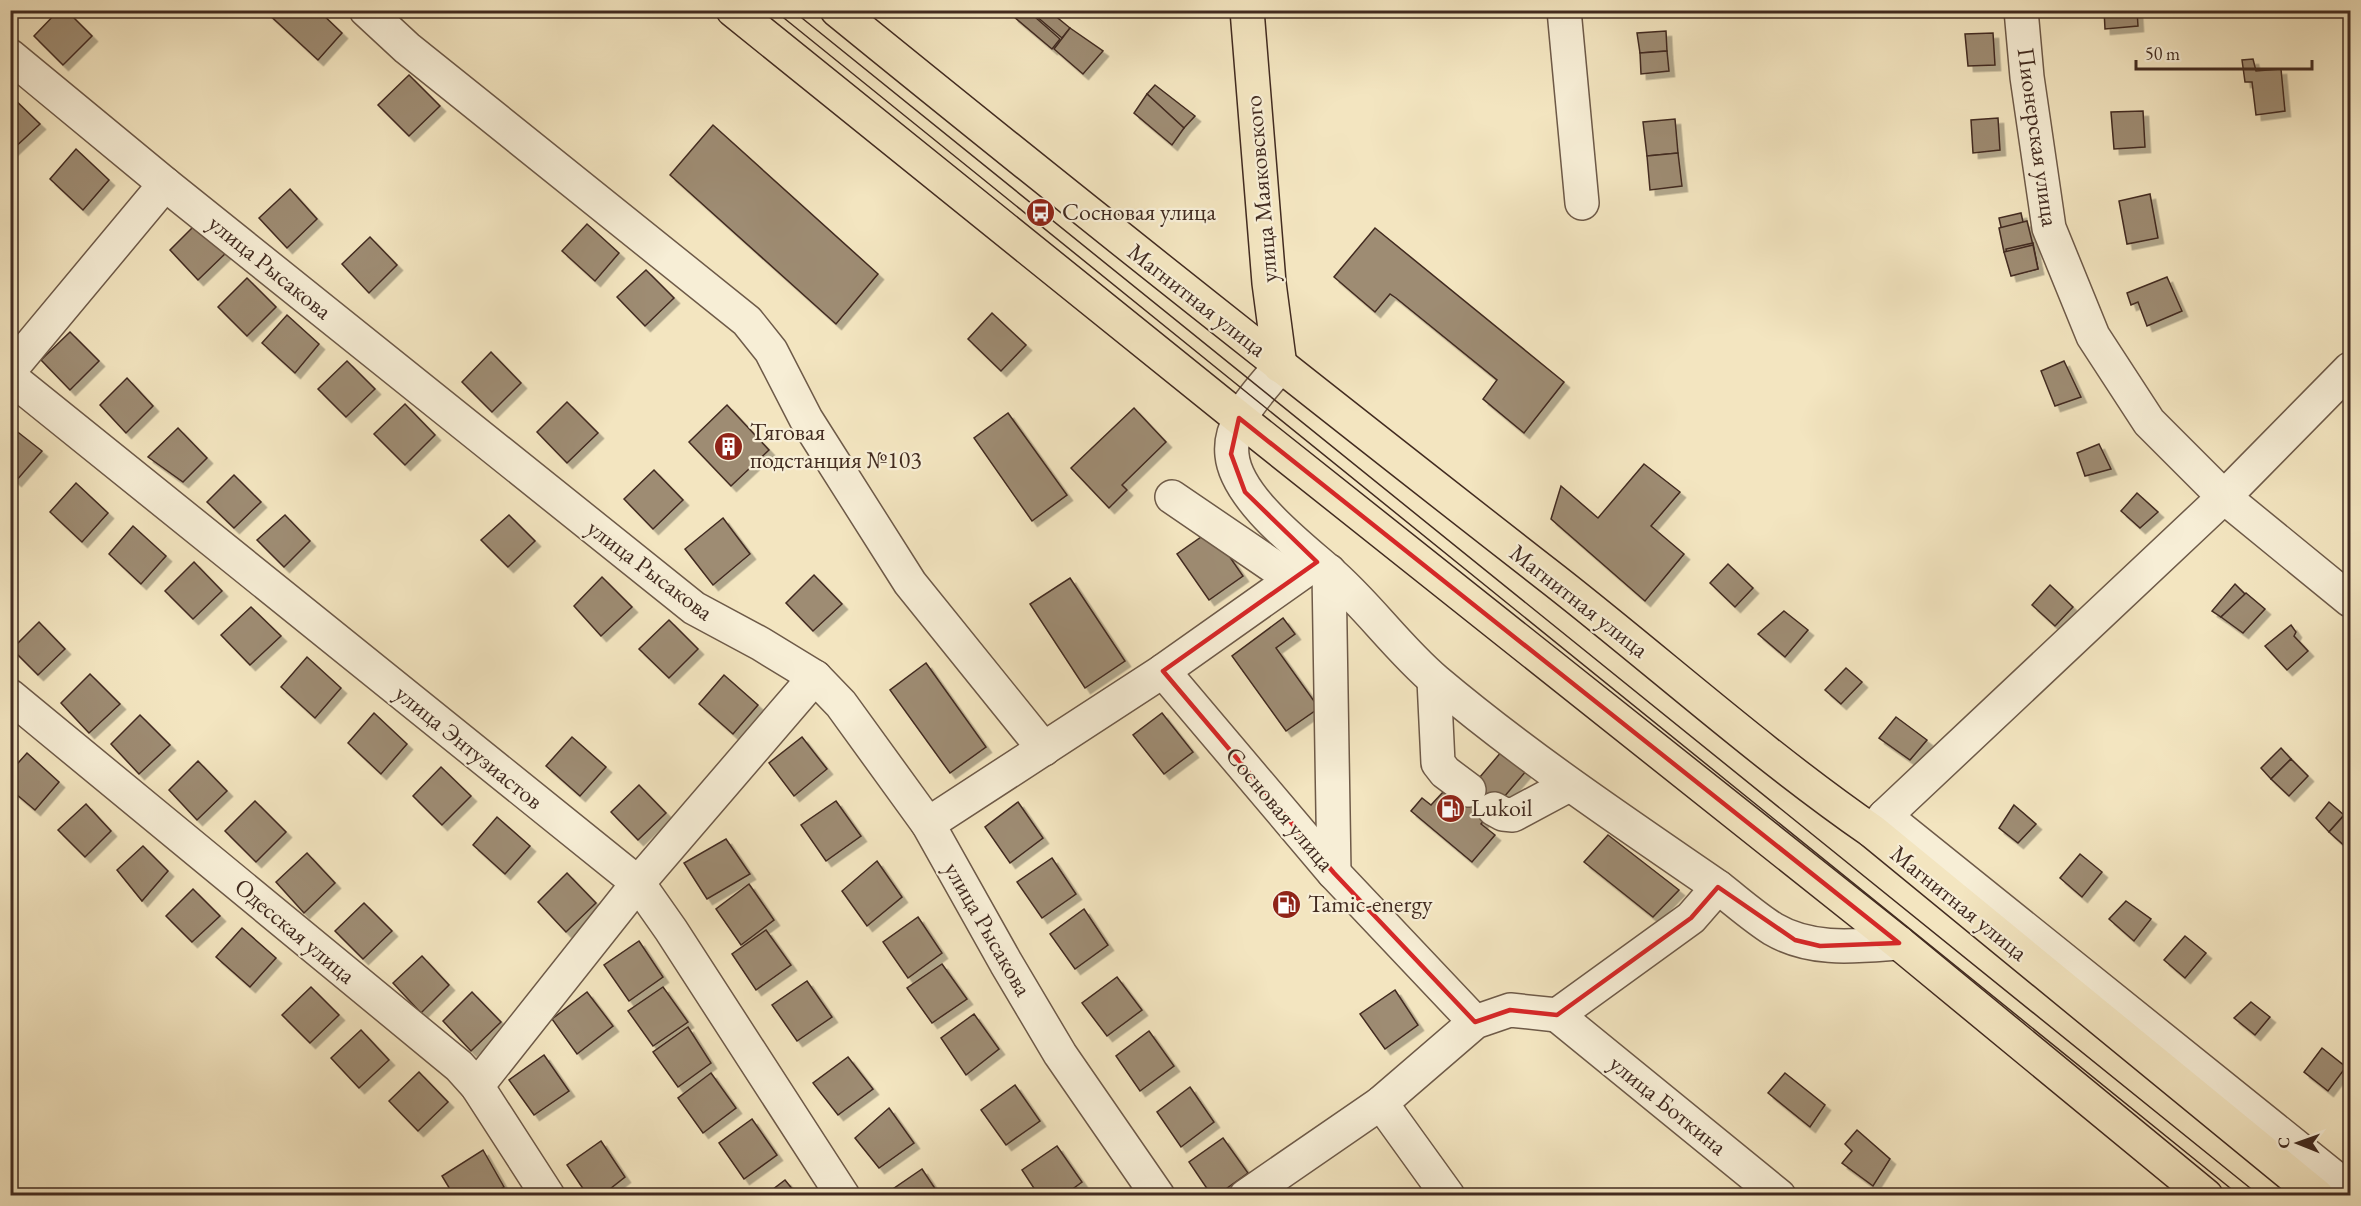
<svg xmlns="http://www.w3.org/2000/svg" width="2361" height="1206" font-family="'EB Garamond',serif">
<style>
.building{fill:#9e8c73;stroke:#422b20;stroke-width:1.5;filter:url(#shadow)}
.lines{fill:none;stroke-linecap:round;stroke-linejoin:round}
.minor-casing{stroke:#6e5a48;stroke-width:36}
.major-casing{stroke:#422b20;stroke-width:36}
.minor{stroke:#f7eed6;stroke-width:33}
.major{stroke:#f3e5c0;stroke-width:33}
.tram{stroke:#422b20;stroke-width:1.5}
.marked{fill:none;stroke:#d62828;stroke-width:4.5;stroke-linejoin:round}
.labels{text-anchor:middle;stroke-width:4.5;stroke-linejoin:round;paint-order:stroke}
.street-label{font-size:24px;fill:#422b20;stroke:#f7eed6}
.poi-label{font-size:24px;fill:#422b20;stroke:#f7eed6;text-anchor:start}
</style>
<defs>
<filter id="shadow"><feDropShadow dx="5.5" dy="5.5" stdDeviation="0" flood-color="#0004"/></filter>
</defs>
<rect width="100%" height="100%" fill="#f3e5c0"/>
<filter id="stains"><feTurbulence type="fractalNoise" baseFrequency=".00333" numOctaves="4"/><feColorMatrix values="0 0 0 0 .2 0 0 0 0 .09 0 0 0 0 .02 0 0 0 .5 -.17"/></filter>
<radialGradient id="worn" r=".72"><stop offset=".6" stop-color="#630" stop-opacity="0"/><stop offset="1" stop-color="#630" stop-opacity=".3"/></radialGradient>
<g class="building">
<polygon points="59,10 66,10 92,36 63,65 34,36"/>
<polygon points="264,10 318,10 342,33 318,60"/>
<polygon points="1017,10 1027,10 1060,39 1052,49 1013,16"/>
<polygon points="1029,10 1048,10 1070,28 1062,38"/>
<polygon points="2104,10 2137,10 2138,26 2105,29"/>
<polygon points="1070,28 1103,51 1083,74 1054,49"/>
<polygon points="1666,31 1667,51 1640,53 1637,33"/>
<polygon points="1993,33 1995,65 1968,66 1965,34"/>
<polygon points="1667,51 1669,71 1641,74 1640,53"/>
<polygon points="2253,59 2256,71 2281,69 2285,111 2256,115 2252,82 2245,82 2242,60"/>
<polygon points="409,75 440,106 409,136 378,105"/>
<polygon points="1155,85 1195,116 1184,128 1147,94"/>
<polygon points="1147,94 1184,128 1172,145 1134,113"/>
<polygon points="11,96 40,124 10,152 10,97"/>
<polygon points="2143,111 2145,147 2114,149 2111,112"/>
<polygon points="1998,118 2000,150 1973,153 1971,120"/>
<polygon points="1675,119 1678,153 1647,156 1643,122"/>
<polygon points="713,125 878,274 836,324 670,175"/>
<polygon points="76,149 109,180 83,210 50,179"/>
<polygon points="1678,153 1682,186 1650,190 1647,156"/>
<polygon points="290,189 317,219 287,248 259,218"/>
<polygon points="2150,194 2158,238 2127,244 2119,201"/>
<polygon points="2021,213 2028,244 2006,249 1999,218"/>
<polygon points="199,221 228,251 198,280 170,250"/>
<polygon points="2027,221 2033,245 2004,252 1999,228"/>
<polygon points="587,224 619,253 595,281 562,251"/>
<polygon points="1375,228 1564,382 1524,433 1483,399 1497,380 1396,298 1390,294 1375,312 1334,277"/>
<polygon points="370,237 397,265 369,293 342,264"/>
<polygon points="2033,243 2038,269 2011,275 2006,249"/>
<polygon points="2033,245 2038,269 2011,276 2004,252"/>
<polygon points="646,270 674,298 645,326 617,297"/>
<polygon points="2167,277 2182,311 2147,326 2138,302 2131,305 2127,293"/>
<polygon points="247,278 276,307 247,336 218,307"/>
<polygon points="992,313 1026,345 1001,371 968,339"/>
<polygon points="287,315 319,344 295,373 262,343"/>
<polygon points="70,332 99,361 70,390 41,360"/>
<polygon points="491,352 521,383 492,412 462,382"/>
<polygon points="347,361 375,389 346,417 318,389"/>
<polygon points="2064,361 2081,397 2055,406 2041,371"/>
<polygon points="127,378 153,406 126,433 100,405"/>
<polygon points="567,402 598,433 567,463 537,432"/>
<polygon points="405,404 435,435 405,465 374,434"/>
<polygon points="727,405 769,450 731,486 689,442"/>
<polygon points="1134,408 1166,442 1122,485 1127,490 1109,508 1071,468"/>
<polygon points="1008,413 1067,495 1032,521 974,438"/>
<polygon points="10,426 42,451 16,481 10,476"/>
<polygon points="178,428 207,458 183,482 148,457"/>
<polygon points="2099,444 2111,469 2085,476 2077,453"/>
<polygon points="1644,464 1680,492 1651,526 1684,554 1645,601 1551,519 1561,486 1598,518"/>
<polygon points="654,470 683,500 653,529 624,499"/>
<polygon points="234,475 261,502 234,528 207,502"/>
<polygon points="76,483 108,513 82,542 50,512"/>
<polygon points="2137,493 2158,512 2140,528 2121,511"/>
<polygon points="285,515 310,541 284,567 257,540"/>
<polygon points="509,515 535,541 508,567 481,540"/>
<polygon points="723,518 750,554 713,585 685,549"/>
<polygon points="133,526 166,556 141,584 109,554"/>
<polygon points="1211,530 1243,576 1209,600 1177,554"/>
<polygon points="194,562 222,591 193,619 165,591"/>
<polygon points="1728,564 1753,588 1735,607 1710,583"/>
<polygon points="814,575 842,604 813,631 786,603"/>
<polygon points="602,577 632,607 601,636 574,606"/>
<polygon points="1070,578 1125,661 1085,688 1030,604"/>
<polygon points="2235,584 2246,595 2221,617 2212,611"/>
<polygon points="2050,585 2073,607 2055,626 2032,605"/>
<polygon points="2246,593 2265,609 2243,633 2221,617"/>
<polygon points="251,607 281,636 250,665 221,635"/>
<polygon points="1784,611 1808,630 1785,657 1758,634"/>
<polygon points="1283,618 1295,634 1276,648 1319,708 1286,731 1232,656"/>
<polygon points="669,620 698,649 669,678 639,649"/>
<polygon points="39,622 65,649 38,675 12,649"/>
<polygon points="2291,625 2296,632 2294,636 2308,651 2287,670 2265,646"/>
<polygon points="307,657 341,688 315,718 281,687"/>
<polygon points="926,663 986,747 950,773 890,690"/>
<polygon points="1846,668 1862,682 1841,704 1825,690"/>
<polygon points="90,674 120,704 89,733 61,703"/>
<polygon points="724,675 758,705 733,734 699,704"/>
<polygon points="374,713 407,744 381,774 348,743"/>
<polygon points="1162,713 1193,752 1164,774 1133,735"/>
<polygon points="140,715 170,745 139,774 111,744"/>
<polygon points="1896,717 1927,740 1910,760 1879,738"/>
<polygon points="572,737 606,767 580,796 546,766"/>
<polygon points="802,737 827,769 794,796 769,763"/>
<polygon points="1508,744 1532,764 1481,824 1495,835 1472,862 1411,811 1422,798 1431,805 1443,792 1457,804"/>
<polygon points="2281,748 2291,759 2271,779 2261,768"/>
<polygon points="27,753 59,782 35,810 10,789 10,772"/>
<polygon points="2291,759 2308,776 2289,796 2271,779"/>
<polygon points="198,761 227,791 197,820 169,790"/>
<polygon points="441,767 471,796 442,825 413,796"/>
<polygon points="639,785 666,813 638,840 611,812"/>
<polygon points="255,801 286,832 256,862 225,831"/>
<polygon points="836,801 861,836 826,861 801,825"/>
<polygon points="1018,802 1043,838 1010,863 985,827"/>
<polygon points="2329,802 2344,815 2329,832 2316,818"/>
<polygon points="86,804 111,831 85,857 58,830"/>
<polygon points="2014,805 2036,824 2018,843 1999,828"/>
<polygon points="2347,812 2350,814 2350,846 2348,849 2329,832"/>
<polygon points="497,817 530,846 505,874 473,845"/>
<polygon points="1608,835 1679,890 1653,917 1584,862"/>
<polygon points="726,839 750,874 707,899 684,863"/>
<polygon points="143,846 168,871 142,901 117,870"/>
<polygon points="307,853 335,883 304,913 276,882"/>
<polygon points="2080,854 2102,872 2082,897 2060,878"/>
<polygon points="1052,858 1076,894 1042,918 1017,882"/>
<polygon points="877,861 902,897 867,926 842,891"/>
<polygon points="567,873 596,903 566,932 538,902"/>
<polygon points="749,884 774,920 741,945 716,909"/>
<polygon points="193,889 220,916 192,942 166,916"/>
<polygon points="2126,901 2151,919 2134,941 2109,919"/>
<polygon points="364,903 392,931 363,959 335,931"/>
<polygon points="1084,909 1108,945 1075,969 1050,934"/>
<polygon points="918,917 942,953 908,978 883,942"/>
<polygon points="242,928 276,958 250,987 216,957"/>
<polygon points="766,930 791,965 756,990 732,954"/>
<polygon points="2185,936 2206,953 2185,978 2164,960"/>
<polygon points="639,941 663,977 629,1001 604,965"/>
<polygon points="422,956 449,985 421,1013 393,983"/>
<polygon points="942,964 967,999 932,1023 907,988"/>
<polygon points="1117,977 1142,1010 1107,1036 1082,1003"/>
<polygon points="807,981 832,1017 797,1041 772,1005"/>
<polygon points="311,987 339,1015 310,1043 282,1015"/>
<polygon points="663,987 688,1022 653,1046 628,1011"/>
<polygon points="1395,990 1418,1025 1385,1049 1360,1014"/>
<polygon points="472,992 501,1022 471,1051 443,1021"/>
<polygon points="587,992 613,1026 577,1054 552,1019"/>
<polygon points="2251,1002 2270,1017 2255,1035 2234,1018"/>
<polygon points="974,1014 999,1049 966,1075 941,1038"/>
<polygon points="688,1027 711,1063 678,1087 653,1052"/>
<polygon points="361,1030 389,1060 359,1088 331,1058"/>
<polygon points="1149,1031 1174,1066 1140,1091 1116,1056"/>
<polygon points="2322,1048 2346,1067 2328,1091 2304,1072"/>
<polygon points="544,1055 569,1091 534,1115 509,1080"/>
<polygon points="848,1057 873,1089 838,1115 813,1083"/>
<polygon points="419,1072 448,1102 418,1131 389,1101"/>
<polygon points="711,1073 736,1108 703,1133 678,1098"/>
<polygon points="1785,1073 1825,1105 1810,1127 1768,1093"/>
<polygon points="1015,1085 1040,1121 1006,1145 981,1110"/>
<polygon points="1190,1087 1214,1122 1181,1147 1157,1112"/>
<polygon points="889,1108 914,1143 879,1168 855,1138"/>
<polygon points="752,1119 777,1155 744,1179 719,1143"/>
<polygon points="1857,1130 1890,1159 1873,1186 1842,1163 1852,1151 1845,1144"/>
<polygon points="1223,1138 1248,1173 1216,1196 1212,1196 1189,1162"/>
<polygon points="601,1141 625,1177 601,1196 588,1196 567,1165"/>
<polygon points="1057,1146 1082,1182 1063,1196 1039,1196 1022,1170"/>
<polygon points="483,1150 504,1187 490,1196 454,1196 442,1176"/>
<polygon points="922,1169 940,1196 889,1196 887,1193"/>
<polygon points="785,1180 798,1196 764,1196"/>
</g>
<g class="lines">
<defs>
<g id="minor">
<polyline points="366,10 407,48 747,321 771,351 806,419 910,583 1044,749"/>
<polyline points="1564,10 1582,203"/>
<polyline points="2021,10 2027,77 2049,228 2093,336 2149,422 2224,497 2350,600"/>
<polyline points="10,56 165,184 694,608 761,644 815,677 841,704 928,824 1006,963 1060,1054 1158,1196"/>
<path d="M1280 366C1260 392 1228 420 1232 455 1236 497 1297 544 1328 571 1367 604 1397 648 1436 681 1525 756 1622 821 1718 887"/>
<polyline points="10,370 165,184"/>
<polyline points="10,377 638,883 671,930 843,1196"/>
<polyline points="1172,497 1292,579"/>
<polyline points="1329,571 1334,873"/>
<polyline points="1163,671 1334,873 1475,1022"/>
<polyline points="1434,680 1438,763 1445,772 1469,790"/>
<polyline points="10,696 459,1066 477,1086 548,1196"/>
<polyline points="1494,809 1503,814 1513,815 1569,785"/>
<polyline points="1885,816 2350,1190"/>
<polyline points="928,824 1163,671 1317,562"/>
<polyline points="1872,831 1885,816 2224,497 2350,369"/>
<polyline points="1557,1015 1779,1196"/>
<polyline points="477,1086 638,883 815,677"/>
<polyline points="1381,1103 1448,1196"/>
<path d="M1246 1196 1381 1103 1475 1022 1510 1010 1557 1015 1691 918 1718 887C1736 901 1754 917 1773 929 1812 952 1857 946 1899 943"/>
</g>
<g id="major">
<polyline points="733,10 1239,418 1899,943 2206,1196"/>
<path d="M837 10C1074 203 1313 392 1554 580 1660 663 1761 754 1872 831L2317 1196"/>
<polyline points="1247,10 1269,283 1280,366"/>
</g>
</defs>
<use href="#minor" class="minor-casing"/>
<use href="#major" class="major-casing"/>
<use href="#minor" class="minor"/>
<use href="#major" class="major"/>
<g class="tram">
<polyline points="774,10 2240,1196"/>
<polyline points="792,10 2260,1196"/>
</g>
</g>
<path class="marked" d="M1239 418 1899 943 1820 946 1795 940 1718 887 1691 918 1557 1015 1510 1010 1475 1022 1334 873 1163 671 1317 562 1245 492 1231 454Z"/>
<defs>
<symbol id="bus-disc" viewBox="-11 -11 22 22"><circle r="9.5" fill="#8f2418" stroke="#f7eed6"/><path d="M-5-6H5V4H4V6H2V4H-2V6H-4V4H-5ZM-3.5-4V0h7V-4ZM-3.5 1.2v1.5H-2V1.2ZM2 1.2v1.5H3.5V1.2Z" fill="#fff"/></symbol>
<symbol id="building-disc" viewBox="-11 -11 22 22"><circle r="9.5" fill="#8f2418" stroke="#f7eed6"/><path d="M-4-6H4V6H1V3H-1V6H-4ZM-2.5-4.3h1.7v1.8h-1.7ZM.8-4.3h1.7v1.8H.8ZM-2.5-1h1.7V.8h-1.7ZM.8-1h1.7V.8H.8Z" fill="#fff"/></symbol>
<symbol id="fuel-disc" viewBox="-11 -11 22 22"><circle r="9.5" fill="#8f2418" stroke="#f7eed6"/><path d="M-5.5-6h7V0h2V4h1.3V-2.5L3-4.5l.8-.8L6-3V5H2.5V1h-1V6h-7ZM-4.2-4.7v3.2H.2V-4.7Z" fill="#fff"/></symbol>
</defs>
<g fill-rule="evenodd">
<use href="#bus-disc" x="1024" y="196" width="33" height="33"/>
<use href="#building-disc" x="712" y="430" width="33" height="33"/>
<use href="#fuel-disc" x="1434" y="792" width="33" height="33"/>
<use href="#fuel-disc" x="1270" y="888" width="33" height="33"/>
</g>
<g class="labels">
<g class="street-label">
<text transform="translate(2038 137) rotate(82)" y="8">Пионерская улица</text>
<text transform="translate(1261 189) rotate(-95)" y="8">улица Маяковского</text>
<text transform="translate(270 267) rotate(39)" y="8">улица Рысакова</text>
<text transform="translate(1197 300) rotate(38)" y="8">Магнитная улица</text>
<text transform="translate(650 570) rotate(37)" y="8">улица Рысакова</text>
<text transform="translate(1579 601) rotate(38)" y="8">Магнитная улица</text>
<text transform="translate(469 747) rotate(39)" y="8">улица Энтузиастов</text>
<text transform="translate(1280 809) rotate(50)" y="8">Сосновая улица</text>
<text transform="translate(1959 903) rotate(39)" y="8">Магнитная улица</text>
<text transform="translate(988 929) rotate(60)" y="8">улица Рысакова</text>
<text transform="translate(295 931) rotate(40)" y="8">Одесская улица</text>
<text transform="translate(1668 1105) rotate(39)" y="8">улица Боткина</text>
</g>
<g class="poi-label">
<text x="1062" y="220">Сосновая улица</text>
<text x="750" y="440">Тяговая<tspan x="750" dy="28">подстанция №103</tspan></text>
<text x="1471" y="816">Lukoil</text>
<text x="1308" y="912">Tamic-energy</text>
</g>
</g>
<rect width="2361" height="1206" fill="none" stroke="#f3e5c0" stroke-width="36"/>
<rect x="12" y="12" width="2337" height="1182" fill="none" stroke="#422b20" stroke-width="3"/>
<rect x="18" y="18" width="2325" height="1170" fill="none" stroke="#422b20" stroke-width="1.5"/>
<g transform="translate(2298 1143) rotate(271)" stroke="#f7eed6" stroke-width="4.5" paint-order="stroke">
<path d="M0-4.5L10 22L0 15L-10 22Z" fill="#422b20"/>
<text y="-9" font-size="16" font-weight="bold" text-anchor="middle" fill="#422b20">С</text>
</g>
<path d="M2136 60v9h176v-9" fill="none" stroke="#422b20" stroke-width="3"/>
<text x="2145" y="60" font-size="18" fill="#422b20" stroke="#f7eed6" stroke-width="4.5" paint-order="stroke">50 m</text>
<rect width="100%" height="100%" filter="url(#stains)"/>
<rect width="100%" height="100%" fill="url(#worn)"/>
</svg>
